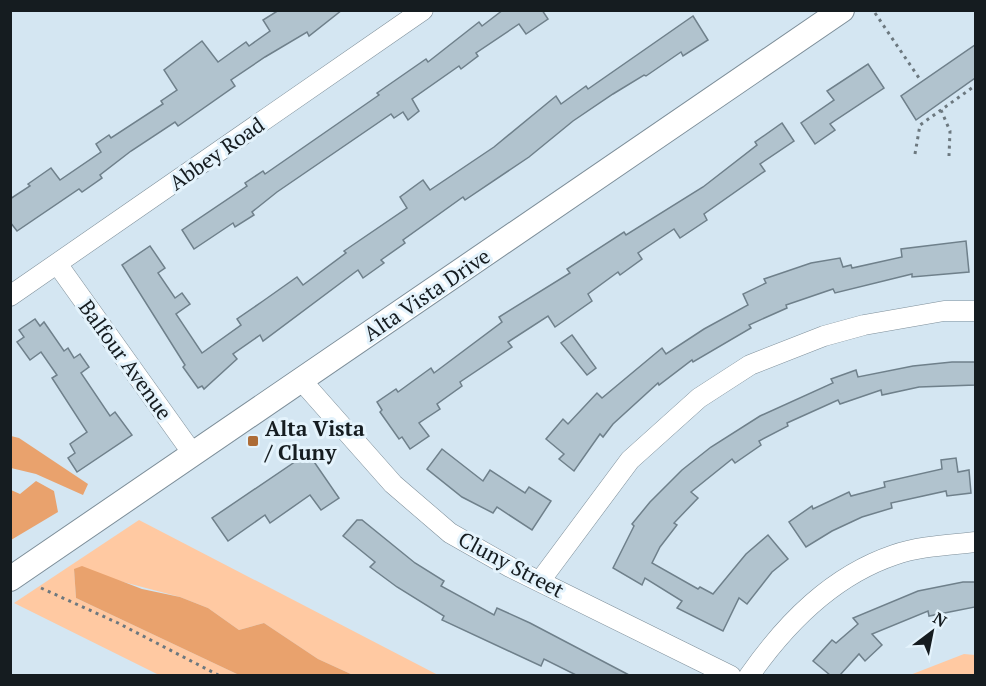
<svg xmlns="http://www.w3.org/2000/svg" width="986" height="686" font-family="'PT Serif',serif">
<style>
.green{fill:#ffc9a2}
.forest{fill:#e9a26d}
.building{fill:#b1c3ce;stroke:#6f808b;stroke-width:1.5}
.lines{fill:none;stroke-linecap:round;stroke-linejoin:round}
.minor-casing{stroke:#7d8e99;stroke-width:21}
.tertiary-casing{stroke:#7d8e99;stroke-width:26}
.path{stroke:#6c787f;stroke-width:3;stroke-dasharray:3 4.5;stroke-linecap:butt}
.minor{stroke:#fff;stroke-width:20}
.tertiary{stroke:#fff;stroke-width:24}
.poi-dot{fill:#ad6c37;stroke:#e4f3fc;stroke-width:2}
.labels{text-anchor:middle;stroke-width:6;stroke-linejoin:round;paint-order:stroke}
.street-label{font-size:21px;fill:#151c20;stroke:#e4f3fc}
.poi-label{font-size:21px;font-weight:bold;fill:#151c20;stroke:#e4f3fc;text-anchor:start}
</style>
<rect width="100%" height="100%" fill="#d4e6f2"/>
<g class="green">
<polygon points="139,520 438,675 353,675 318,659 264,623 239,630 208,608 180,597 74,569 76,598 239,675 159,675 14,603"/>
<polygon points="964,654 975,655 975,675 910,675"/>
</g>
<g class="forest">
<polygon points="11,436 19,438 88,484 83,495 36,474 11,468"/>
<polygon points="36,481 54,491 58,512 11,540 11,490 20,494"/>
<polygon points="82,566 142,589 180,597 208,608 239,630 264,623 318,659 353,675 239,675 76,598 74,569"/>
</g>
<g class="building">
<polygon points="279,10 342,10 309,36 307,32 265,57 231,80 235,86 178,126 175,122 131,151 100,175 102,178 82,192 79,189 17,231 10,222 10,199 30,186 28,184 51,168 60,180 101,152 96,144 109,135 111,138 163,104 161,101 177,90 164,70 202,41 218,62 246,42 249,46 270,31 263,20"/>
<polygon points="503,10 542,10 548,19 526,34 519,24 476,53 478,56 461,69 459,66 412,99 419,111 408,120 403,112 394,118 391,114 277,192 252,212 254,215 235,227 233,223 194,249 182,230 247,186 245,183 263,171 265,174 379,95 377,93 426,59 428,62 479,22 482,26"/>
<polygon points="693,16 708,40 683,56 681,52 646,76 644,75 613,94 573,121 529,157 465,200 463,197 403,240 405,243 381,260 384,263 363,278 358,270 263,341 260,335 233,354 237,359 204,389 202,386 198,388 183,367 185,365 122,265 150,246 165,268 158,273 175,298 182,293 190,304 176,314 202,353 241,325 237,319 263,301 297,277 303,285 346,253 344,251 407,208 400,197 423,180 430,190 494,147 556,96 561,104 586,86 588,89"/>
<polygon points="975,45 975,78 916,120 901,96"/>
<polygon points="868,64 884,88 830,124 835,130 815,144 801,123 834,100 827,91"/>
<polygon points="782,123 794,141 760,164 765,171 704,214 707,220 680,238 674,229 638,253 642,259 620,275 618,272 588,294 592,301 555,327 548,316 508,342 512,347 460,382 462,386 437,404 440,409 419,423 429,436 410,449 402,437 399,439 380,412 382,410 377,402 396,389 398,392 431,368 434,373 502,322 499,317 570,273 567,269 624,232 626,235 703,187 757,145 755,142"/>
<polygon points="966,241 969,272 912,277 912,274 835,293 833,289 786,305 787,308 749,325 751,328 693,362 692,360 659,385 658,383 613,424 603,437 600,434 574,471 559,459 564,454 546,439 563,419 568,424 597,393 602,398 662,348 666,354 704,329 748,305 743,294 766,283 764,279 811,263 840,258 843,267 851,265 852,268 902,257 901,249"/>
<polygon points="35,319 40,326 44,322 64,351 68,348 74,358 80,354 89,367 81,373 110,416 115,412 132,435 77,472 68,458 75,453 70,444 87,432 52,378 57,375 41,352 30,360 17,342 24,337 19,330"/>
<polygon points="572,335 596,368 587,375 561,343"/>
<polygon points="952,362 975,362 975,385 919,387 882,395 881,390 840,404 838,400 787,423 788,426 759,441 761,445 735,463 732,459 691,492 698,498 674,523 677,525 660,547 652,563 698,589 700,587 713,594 746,554 768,535 788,559 772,572 747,604 739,598 723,631 677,608 682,601 645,578 642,585 613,568 634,526 632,524 650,502 682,470 711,447 760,416 833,383 831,379 856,370 858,377 913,366"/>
<polygon points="442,449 483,481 490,470 525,493 529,487 551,501 532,530 497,507 493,513 462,497 427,469"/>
<polygon points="308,453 339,498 321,510 310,495 270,523 265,515 228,541 212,518"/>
<polygon points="956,458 958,472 969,470 971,493 947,496 946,491 891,503 892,508 862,517 832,531 806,547 789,522 812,506 813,509 849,492 851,496 885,487 884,482 942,469 941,460"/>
<polygon points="357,520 362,520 415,563 444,581 441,586 494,615 497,608 530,623 629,675 576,675 544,659 541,666 442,620 444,616 397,587 370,567 375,562 343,536"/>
<polygon points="963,582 975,582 975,607 929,616 928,611 872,634 882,645 865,661 859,654 840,675 830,675 813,661 832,640 836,643 858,624 853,618 918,591"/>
</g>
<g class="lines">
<defs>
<g id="minor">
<polyline points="58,265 193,454"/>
<polyline points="10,296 423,10"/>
<polyline points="301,380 393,484 450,533 510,567 731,676"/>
<polyline points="540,581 630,460 699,398 750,365 824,336 864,325 944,311 976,311"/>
<path d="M749 676C786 623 832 576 894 555 920 546 949 545 976 542"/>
</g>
<polyline id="tertiary" points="10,579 842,10"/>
</defs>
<use href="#minor" class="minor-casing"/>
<use href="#tertiary" class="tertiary-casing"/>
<g class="path">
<polyline points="875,13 919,78"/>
<polyline points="941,110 950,131 949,156"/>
<polyline points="915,154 920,125 976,85"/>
<polyline points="41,588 118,623 220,676"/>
</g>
<use href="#minor" class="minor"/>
<use href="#tertiary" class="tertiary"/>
</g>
<rect class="poi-dot" x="247" y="435" width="12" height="12" rx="3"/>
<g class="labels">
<g class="street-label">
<text transform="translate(217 154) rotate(-35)" y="7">Abbey Road</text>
<text transform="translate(427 295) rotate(-34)" y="7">Alta Vista Drive</text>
<text transform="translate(125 360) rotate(54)" y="7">Balfour Avenue</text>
<text transform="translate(511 565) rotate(28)" y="7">Cluny Street</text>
</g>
<g class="poi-label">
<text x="265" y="436">Alta Vista<tspan x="265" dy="24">/ Cluny</tspan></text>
</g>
</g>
<rect width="986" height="686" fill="none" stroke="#151c20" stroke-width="24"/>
<g transform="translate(932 632) rotate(32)" stroke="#e4f3fc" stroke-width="4.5" paint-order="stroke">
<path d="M0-4.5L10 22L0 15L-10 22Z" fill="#151c20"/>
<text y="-9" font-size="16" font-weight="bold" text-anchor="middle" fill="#151c20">N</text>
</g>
</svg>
